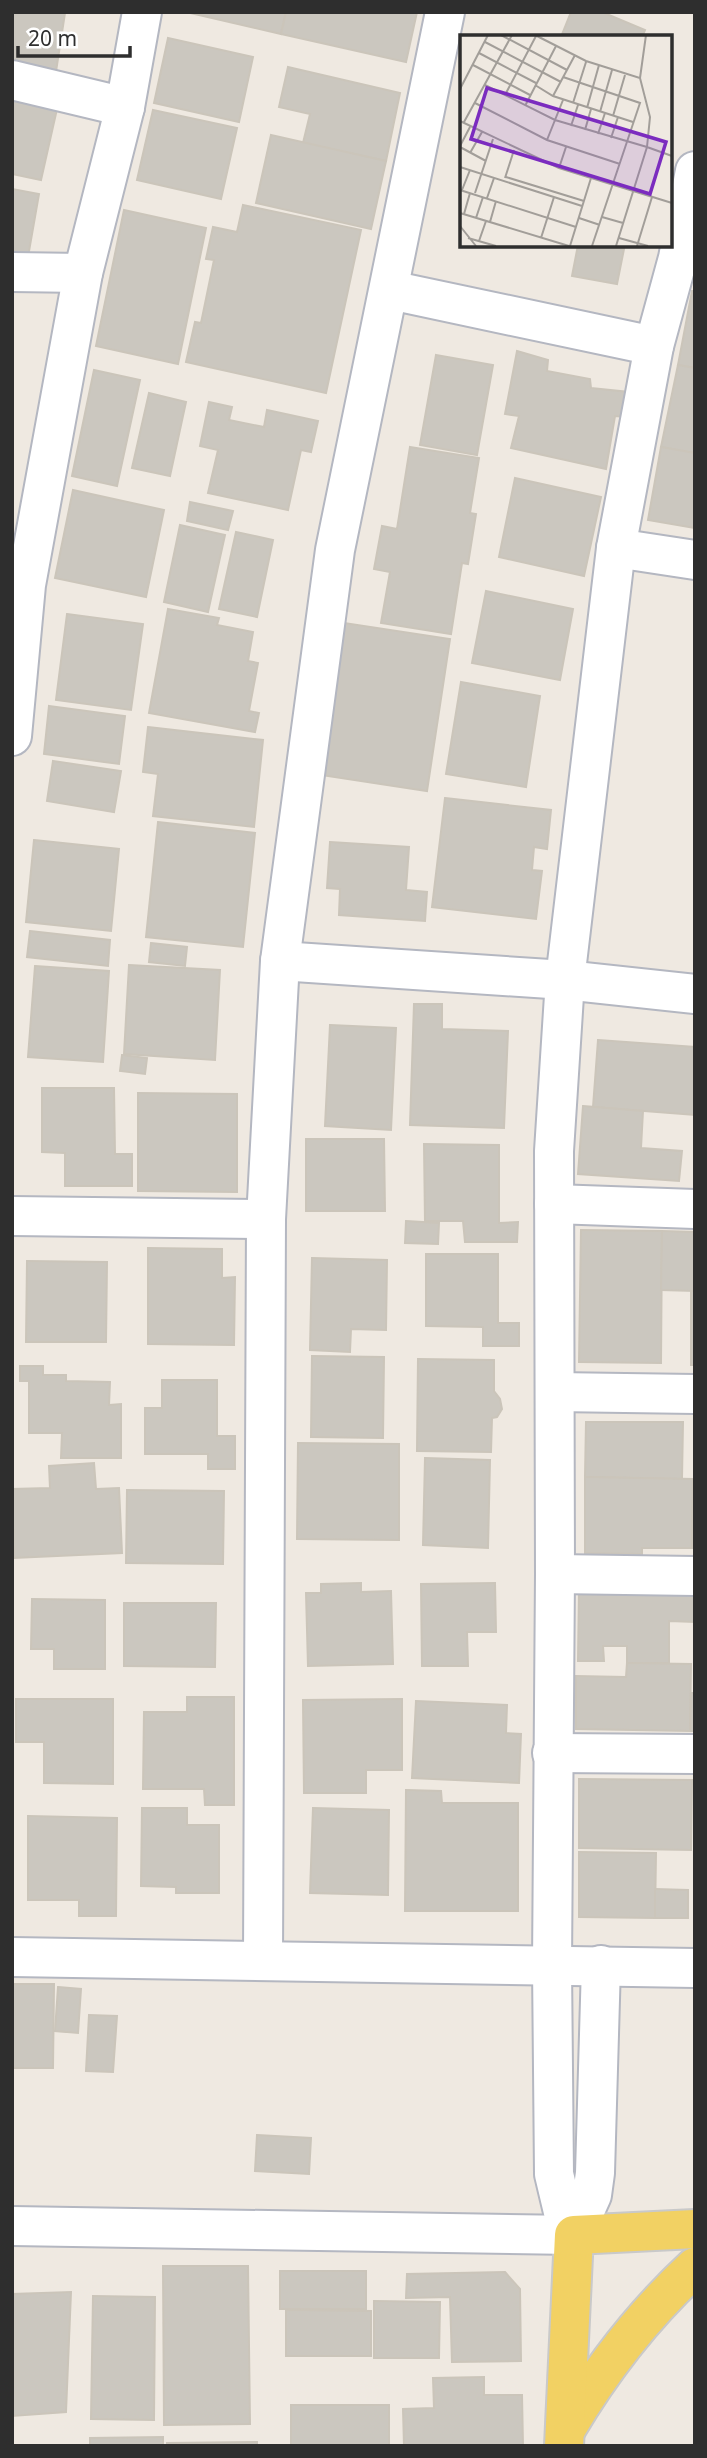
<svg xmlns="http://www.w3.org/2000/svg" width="707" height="2458" font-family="'Noto Sans',sans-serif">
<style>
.building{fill:#cbc7bf;stroke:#cbc5ba;stroke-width:2}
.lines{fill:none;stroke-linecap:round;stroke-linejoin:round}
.minor-casing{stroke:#b4b7c1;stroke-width:42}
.major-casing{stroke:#c9c9c9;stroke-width:42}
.minor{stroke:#fff;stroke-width:38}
.major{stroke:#f2d163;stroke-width:38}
.inset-road{fill:none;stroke:#a29e99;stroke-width:2}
.view{fill:#7b2cbf;fill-opacity:0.15;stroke:#7b2cbf;stroke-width:3.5}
.inset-edge{fill:none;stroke:#2e2e2e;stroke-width:3.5}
</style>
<rect width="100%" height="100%" fill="#efe9e1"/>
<g class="building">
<polygon points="12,12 65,13 55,78 12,70"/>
<polygon points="186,12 286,12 281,34"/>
<polygon points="286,12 417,12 406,62 281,34"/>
<polygon points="571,12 602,12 645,30 642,37 561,37"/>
<polygon points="168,38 253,57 239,122 154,103"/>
<polygon points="288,67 400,93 386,161 303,143 310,114 279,107"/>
<polygon points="12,99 57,109 41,180 12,174"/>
<polygon points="153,110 237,128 221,199 137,180"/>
<polygon points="271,135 386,161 371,229 256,203"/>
<polygon points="12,189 39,194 28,257 12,254"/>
<polygon points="243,205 361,230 326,393 186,362 195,322 201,323 214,260 206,259 213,227 237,232"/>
<polygon points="124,210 206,228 178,364 96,346"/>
<polygon points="578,245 600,245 624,249 617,284 572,276"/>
<polygon points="692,291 695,291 695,368 678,365"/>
<polygon points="517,351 548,360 547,371 590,379 591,388 629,392 625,417 615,416 606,469 511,448 519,416 505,414"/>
<polygon points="436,355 493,365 477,455 420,445"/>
<polygon points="678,365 695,368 695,453 661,447"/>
<polygon points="94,370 140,380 117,486 72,476"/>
<polygon points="149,393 186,402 170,476 132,468"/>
<polygon points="209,402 232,407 229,420 264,427 267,410 318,421 311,452 301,450 288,510 208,493 218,450 200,446"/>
<polygon points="410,447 479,458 470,513 476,514 468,564 462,563 451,634 381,623 390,572 374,569 382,526 397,529"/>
<polygon points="661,447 695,453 695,528 648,520"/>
<polygon points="515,478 601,497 584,576 499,557"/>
<polygon points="73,490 164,510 146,597 55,578"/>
<polygon points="190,502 233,511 228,530 187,521"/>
<polygon points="180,525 225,535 208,612 164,602"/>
<polygon points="236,532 273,540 257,617 219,609"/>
<polygon points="486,591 573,609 560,680 472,663"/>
<polygon points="168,609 219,618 217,625 253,632 248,661 258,663 249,711 259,713 255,732 149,713"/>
<polygon points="67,614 143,624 131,710 56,700"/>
<polygon points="344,623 450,639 427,791 321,775"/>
<polygon points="461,682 540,696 526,787 446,774"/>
<polygon points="49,706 125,716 119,764 44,754"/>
<polygon points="148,727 263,740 254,827 153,816 158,774 143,772"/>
<polygon points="53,761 121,771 114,812 47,801"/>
<polygon points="445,798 551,810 547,849 534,847 532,870 542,871 536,919 432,907"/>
<polygon points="158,822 255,833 243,947 146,937"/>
<polygon points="34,840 119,849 111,931 26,922"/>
<polygon points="330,842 409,847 406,890 427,892 425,921 339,915 340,889 327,888"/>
<polygon points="30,931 110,940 108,966 27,957"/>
<polygon points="151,943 187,947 185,966 149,962"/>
<polygon points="129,965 220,970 215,1060 124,1054"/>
<polygon points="35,966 109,971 103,1062 28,1057"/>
<polygon points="414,1004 442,1004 442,1029 508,1031 504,1128 410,1125"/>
<polygon points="330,1025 396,1028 391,1130 325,1126"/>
<polygon points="598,1040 695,1047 695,1115 593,1107"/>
<polygon points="122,1055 147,1058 145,1074 120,1071"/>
<polygon points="42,1088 114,1088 115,1154 132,1154 132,1186 65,1186 65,1153 42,1152"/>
<polygon points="138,1093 237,1094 237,1192 138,1191"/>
<polygon points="583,1106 643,1111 641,1148 682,1151 679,1181 578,1174"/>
<polygon points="306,1139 384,1139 385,1211 306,1211"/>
<polygon points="424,1144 499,1145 499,1223 518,1222 517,1242 465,1242 463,1221 425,1221"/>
<polygon points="406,1221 439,1223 438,1244 405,1243"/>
<polygon points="581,1230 662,1231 661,1363 579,1362"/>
<polygon points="662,1231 695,1232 695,1291 661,1290"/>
<polygon points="148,1248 222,1249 222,1278 235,1277 234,1345 148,1344"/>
<polygon points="426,1254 498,1254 498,1323 519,1323 519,1346 483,1346 483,1327 426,1326"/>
<polygon points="312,1258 387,1260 386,1330 351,1329 350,1352 310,1350"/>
<polygon points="27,1261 107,1262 106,1342 26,1342"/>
<rect x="691" y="1291" width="4" height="74"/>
<polygon points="312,1356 384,1357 383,1438 311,1437"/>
<polygon points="418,1359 494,1360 494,1391 500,1399 502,1409 497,1417 492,1418 491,1452 417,1451"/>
<polygon points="20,1366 43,1366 43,1375 66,1375 66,1381 110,1382 109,1405 121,1404 121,1458 61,1458 62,1433 29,1433 29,1381 20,1381"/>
<polygon points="162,1380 217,1380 217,1436 235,1436 235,1469 208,1469 208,1454 145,1454 145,1408 162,1408"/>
<polygon points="586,1422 683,1422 682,1479 585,1477"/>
<polygon points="298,1443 399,1444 399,1540 297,1539"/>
<polygon points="425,1458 490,1460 488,1548 423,1545"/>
<polygon points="94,1463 96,1489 119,1488 122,1553 14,1558 12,1489 50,1488 49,1466"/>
<polygon points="585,1477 693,1479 692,1548 642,1548 642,1554 585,1553"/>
<polygon points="693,1481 695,1481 695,1548 692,1548"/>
<polygon points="127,1490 224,1491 223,1564 126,1563"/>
<polygon points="361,1583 361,1592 391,1591 393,1664 308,1666 306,1593 321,1593 321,1584"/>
<polygon points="495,1583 496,1632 467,1632 468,1666 422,1666 421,1584"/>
<polygon points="579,1590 695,1592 695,1622 669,1621 669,1663 627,1663 627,1646 603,1646 604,1661 578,1661"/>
<polygon points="32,1599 105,1600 105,1669 54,1669 54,1649 31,1649"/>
<polygon points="124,1603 216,1603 215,1667 124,1666"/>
<polygon points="627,1663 691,1664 690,1731 576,1729 576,1676 626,1677"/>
<polygon points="691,1693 695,1693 695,1731 690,1731"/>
<polygon points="187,1697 234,1697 234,1805 205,1805 204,1789 143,1789 144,1712 187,1712"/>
<polygon points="16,1699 113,1699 113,1784 44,1783 44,1742 16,1742"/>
<polygon points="402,1699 402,1770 366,1770 366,1793 304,1793 303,1700"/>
<polygon points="416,1701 507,1705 506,1733 521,1734 519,1783 412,1778"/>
<polygon points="579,1779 692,1780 691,1850 579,1848"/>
<polygon points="406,1790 441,1791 442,1803 518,1803 518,1911 405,1911"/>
<polygon points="142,1808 187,1808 187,1825 219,1825 219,1893 176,1893 176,1887 141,1886"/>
<polygon points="313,1808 389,1810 388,1895 310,1893"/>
<polygon points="28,1816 117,1818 116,1916 79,1916 79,1900 28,1900"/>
<polygon points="579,1852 656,1853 655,1918 579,1917"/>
<polygon points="655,1889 688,1890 688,1918 655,1918"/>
<polygon points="12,1984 54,1984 53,2068 12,2068"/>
<polygon points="58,1987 81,1989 78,2033 55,2031"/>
<polygon points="89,2015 117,2016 113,2072 86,2071"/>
<polygon points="257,2135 311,2138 309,2174 255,2171"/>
<polygon points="163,2266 248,2266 250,2424 164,2425"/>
<rect x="280" y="2271" width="86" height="38"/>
<polygon points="505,2272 520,2289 521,2361 452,2362 450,2297 406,2298 407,2274"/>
<polygon points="71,2292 66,2412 12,2416 12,2294"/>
<polygon points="93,2296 155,2297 154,2420 91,2419"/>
<polygon points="374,2301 440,2302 439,2358 374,2358"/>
<polygon points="286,2310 371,2311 371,2356 286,2356"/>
<polygon points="484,2377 484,2395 522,2395 523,2446 404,2446 403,2409 434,2408 433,2378"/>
<rect x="291" y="2405" width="98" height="41"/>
<polygon points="163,2437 163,2446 90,2446 90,2438"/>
<polygon points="257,2442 257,2446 167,2446 167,2443"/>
</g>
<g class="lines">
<defs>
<g id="minor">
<polyline points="12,80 125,107"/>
<polyline points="12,272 83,273"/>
<polyline points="390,290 654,346"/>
<polyline points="616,548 695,560"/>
<polyline points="12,736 26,585 83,273 125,107 142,12"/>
<polyline points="280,961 565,980 695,994"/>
<polyline points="554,1204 695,1209"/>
<polyline points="12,1216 266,1219"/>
<polyline points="555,1392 695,1394"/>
<polyline points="555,1574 695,1576"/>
<polyline points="552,1753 695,1754"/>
<polyline points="12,1957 695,1968"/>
<polyline points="263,1961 266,1219 280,961 335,550 445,12"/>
<polyline points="12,2226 574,2235"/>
<polyline points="574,2235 564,2216 554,2174 552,1965 555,1574 554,1151 565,980 616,548 654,346 678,258 695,171"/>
<polyline points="574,2235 592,2195 595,2173 601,1965"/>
</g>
<g id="major">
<path d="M566 2429C602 2368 643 2315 695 2267"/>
<polyline points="564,2446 574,2235 695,2229"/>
</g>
</defs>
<use href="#minor" class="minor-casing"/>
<use href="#major" class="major-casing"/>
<use href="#minor" class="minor"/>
<use href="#major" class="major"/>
</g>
<g transform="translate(460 35)">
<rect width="212" height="212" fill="#efe9e1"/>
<path class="inset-road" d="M41 0 107 35M75 0 126 26 180 43 190 82 187 112 212 121M25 7 101 47M19 18 76 48M13 30 70 60M103 42 180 68 132 211M180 43 186 0M25 50 95 85 187 112M75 50 93 61 173 87M0 54 28 0M45 60 76 1M93 61 115 20M15 68 87 105 160 129M113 68 126 27M65 71 96 11M127 73 139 30M140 77 152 35M153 81 165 40M0 86 99 133 212 168M4 87 52 0M111 91 118 70M125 95 131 74M138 99 145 78M151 103 158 82M87 105 103 65M0 111 10 92M0 112 26 126M10 118 22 97M0 132 122 171M99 133 106 112M46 142 124 166M45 143 54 115M0 155 116 192M2 155 10 135M15 158 33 104M27 163 34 143M0 178 109 211M4 179 10 158M142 182 163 188M16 183 23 162M119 183 140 190M30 187 36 166M0 191 16 211M8 203 36 211M81 203 94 162M159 203 188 211M19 206 26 186M110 211 131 143M156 211 187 112M177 211 192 162"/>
<path class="view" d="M27 53 206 107 190 159 11 104Z"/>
<rect width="212" height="212" class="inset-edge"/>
</g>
<rect width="707" height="2458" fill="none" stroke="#2e2e2e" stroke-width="28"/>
<path d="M18 46v10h112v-10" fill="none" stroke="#2e2e2e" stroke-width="3.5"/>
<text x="28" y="46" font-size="21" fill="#2e2e2e" stroke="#ffffff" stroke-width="5" paint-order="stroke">20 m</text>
</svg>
